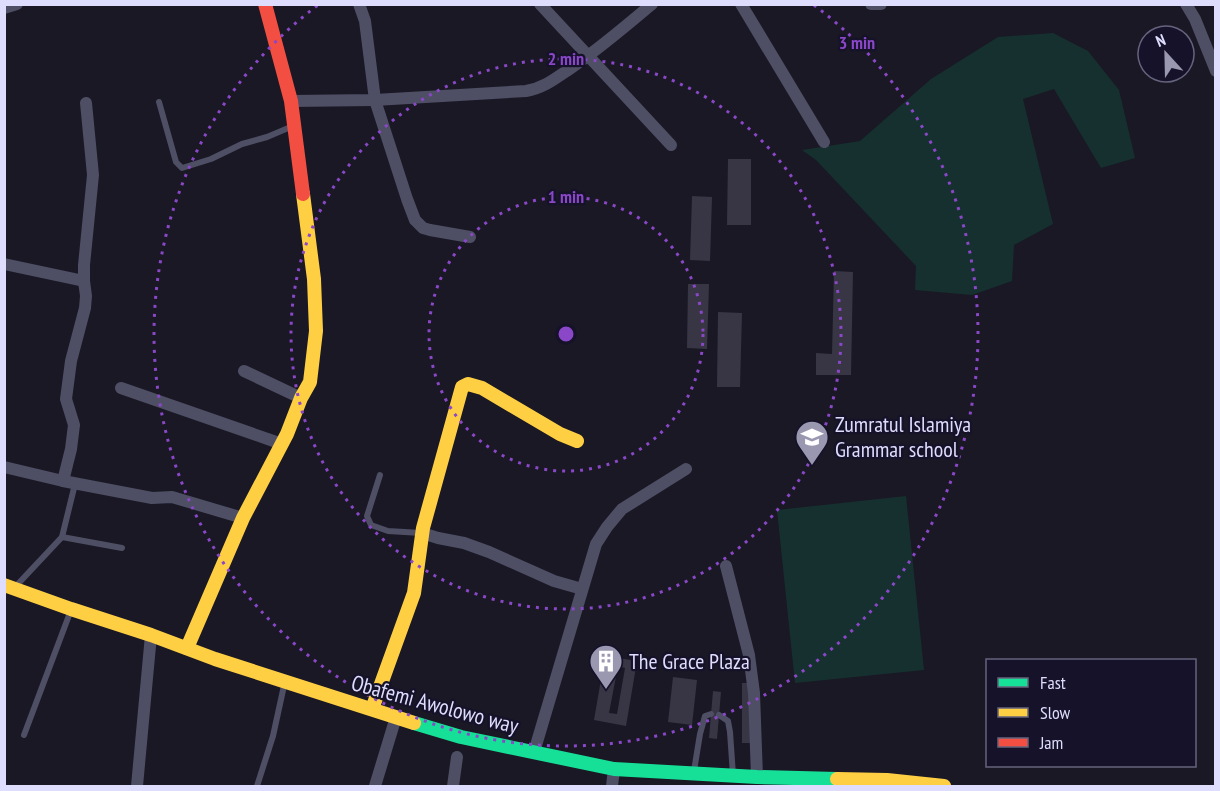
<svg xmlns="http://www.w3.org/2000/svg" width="1220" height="791" font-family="'PT Sans Narrow',sans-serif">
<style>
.green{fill:#16302f}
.building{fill:#383645;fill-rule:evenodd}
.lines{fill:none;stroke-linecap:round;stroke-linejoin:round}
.lane{stroke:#4e4e65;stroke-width:6}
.street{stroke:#4e4e65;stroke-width:12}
.fast{stroke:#16e098;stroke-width:14}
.slow{stroke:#ffcf43;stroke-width:14}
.jam{stroke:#f24e42;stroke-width:14}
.ring{fill:none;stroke:#8a47c8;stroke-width:3;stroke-dasharray:3 6}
.labels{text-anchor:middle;stroke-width:4.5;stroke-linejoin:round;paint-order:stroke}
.poi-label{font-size:22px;fill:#dfddfd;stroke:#15122a;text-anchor:start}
.street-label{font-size:22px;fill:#dfddfd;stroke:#15122a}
.centre{fill:#8a47c8;stroke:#15122a;stroke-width:3}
.ring-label{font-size:18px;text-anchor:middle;font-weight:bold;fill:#8a47c8;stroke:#15122a;stroke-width:4.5;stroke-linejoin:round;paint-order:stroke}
</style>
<rect width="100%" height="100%" fill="#191824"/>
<g class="green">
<polygon points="1053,33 1088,51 1119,90 1135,158 1101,168 1054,89 1023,99 1053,224 1014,245 1012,281 972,295 915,290 916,266 816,160 802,150 860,141 931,79 998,37"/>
<polygon points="906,496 924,670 795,683 777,510"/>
</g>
<g class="building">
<polygon points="728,159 751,159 751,225 727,225"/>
<polygon points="692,196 712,197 710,261 690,260"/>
<polygon points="834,271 853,272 851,375 816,375 816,353 832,354"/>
<polygon points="688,284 709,284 707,349 687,348"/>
<polygon points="718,312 742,313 740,387 717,387"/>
<path d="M605 656 637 661 626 726 594 720ZM618 666 625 668 617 714 609 713Z"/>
<polygon points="673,677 697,680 692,725 668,722"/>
<rect x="742" y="683" width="9" height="60"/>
<polygon points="713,691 721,692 717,739 709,738"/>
</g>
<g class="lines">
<g class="lane">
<polyline points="159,102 176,162 182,168 211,159 242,144 267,137 293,126"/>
<polyline points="380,475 367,516 371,525 388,531 421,533"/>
<polyline points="62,537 122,548"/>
<polyline points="16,586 62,537 75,484"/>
<polyline points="719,715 728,721 730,732 733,775"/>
<polyline points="24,735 71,610"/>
<polyline points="694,771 700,734 705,716 711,714"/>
<polyline points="257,786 273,736 285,681"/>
</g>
<g class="street">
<polyline points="359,4 365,21 375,100 407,199 415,220 423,228 430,230 470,237"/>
<polyline points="540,4 671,145"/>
<polyline points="741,4 824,142"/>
<polyline points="871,4 881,4"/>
<polyline points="1186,4 1195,19 1216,71"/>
<polyline points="4,8 17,4"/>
<path d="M291 101 375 100 526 91C544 88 556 78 571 68 599 49 626 26 652 4"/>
<polyline points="4,264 84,281"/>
<polyline points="244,371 301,398"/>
<polyline points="121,388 282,444"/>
<polyline points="4,467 63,481 152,498 172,497 243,518"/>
<polyline points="63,481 71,449 74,425 66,399 71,361 85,308 86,296 84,281 84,265 93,175 86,103"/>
<polyline points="422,533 438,538 464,543 489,552 554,581 582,589"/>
<polyline points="726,566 749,655 754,693 757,777"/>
<polyline points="534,752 596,544 607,527 622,509 686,469"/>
<polyline points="137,786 151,635"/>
<polyline points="375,786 396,717"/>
<polyline points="453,786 457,757"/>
<polyline points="612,786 614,769"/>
</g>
<polyline class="fast" points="414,723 461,737 614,769 757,777 837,779"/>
<g class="slow">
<polyline points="4,585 71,609 151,635 215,659 414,723"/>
<polyline points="187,648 243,518 287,434 301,398 310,382 316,331 314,279 303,194"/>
<polyline points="372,709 414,593 423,528 462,387 468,384 482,388 560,434 577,441"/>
<polyline points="837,779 887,780 944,786"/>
</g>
<polyline class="jam" points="265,4 291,101 303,194"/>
</g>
<g class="ring">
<circle cx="566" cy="334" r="137"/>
<circle cx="566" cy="334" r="275"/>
<path d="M814 5A412 412 0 1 1 318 5"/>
</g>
<defs>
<symbol id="school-pin" viewBox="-11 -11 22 30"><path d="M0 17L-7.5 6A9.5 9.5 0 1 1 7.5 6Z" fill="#9a98b1" stroke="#15122a"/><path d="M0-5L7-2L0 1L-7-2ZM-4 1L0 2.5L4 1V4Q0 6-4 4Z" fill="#fff"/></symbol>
<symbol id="building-pin" viewBox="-11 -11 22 30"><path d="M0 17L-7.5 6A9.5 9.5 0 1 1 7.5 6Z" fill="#9a98b1" stroke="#15122a"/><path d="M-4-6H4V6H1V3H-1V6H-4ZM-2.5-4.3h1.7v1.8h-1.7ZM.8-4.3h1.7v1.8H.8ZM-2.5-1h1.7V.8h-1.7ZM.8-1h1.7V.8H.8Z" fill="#fff"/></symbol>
</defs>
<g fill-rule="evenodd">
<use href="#school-pin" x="793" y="418" width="38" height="52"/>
<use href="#building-pin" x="587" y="642" width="38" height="52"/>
</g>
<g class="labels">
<g class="poi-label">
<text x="835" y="432">Zumratul Islamiya<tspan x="835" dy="25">Grammar school</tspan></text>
<text x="629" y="669">The Grace Plaza</text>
</g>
<g class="street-label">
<text transform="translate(435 704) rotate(15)" y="8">Obafemi Awolowo way</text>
</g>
</g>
<circle cx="566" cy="334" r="9" class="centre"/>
<g class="ring-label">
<text x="857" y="49">3 min</text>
<text x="566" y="65">2 min</text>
<text x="566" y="203">1 min</text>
</g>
<rect width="1220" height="791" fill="none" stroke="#dfddfd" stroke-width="12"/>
<rect x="986" y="659" width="210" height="108" fill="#15122a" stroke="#66637e" stroke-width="1.5"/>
<rect x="998" y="678" width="30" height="9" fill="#16e098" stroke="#66637e" stroke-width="1.5"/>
<text x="1040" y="689" font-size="18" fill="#dfddfd">Fast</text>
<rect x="998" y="708" width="30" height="9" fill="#ffcf43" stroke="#66637e" stroke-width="1.5"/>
<text x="1040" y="719" font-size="18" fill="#dfddfd">Slow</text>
<rect x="998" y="738" width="30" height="9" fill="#f24e42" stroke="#66637e" stroke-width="1.5"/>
<text x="1040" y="749" font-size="18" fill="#dfddfd">Jam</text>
<g transform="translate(1166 54) rotate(338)"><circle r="28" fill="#15122a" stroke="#66637e" stroke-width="1.5"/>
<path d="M0-4.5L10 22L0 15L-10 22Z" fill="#9a98b1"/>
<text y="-9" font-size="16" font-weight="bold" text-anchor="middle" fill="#dfddfd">N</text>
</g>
</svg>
